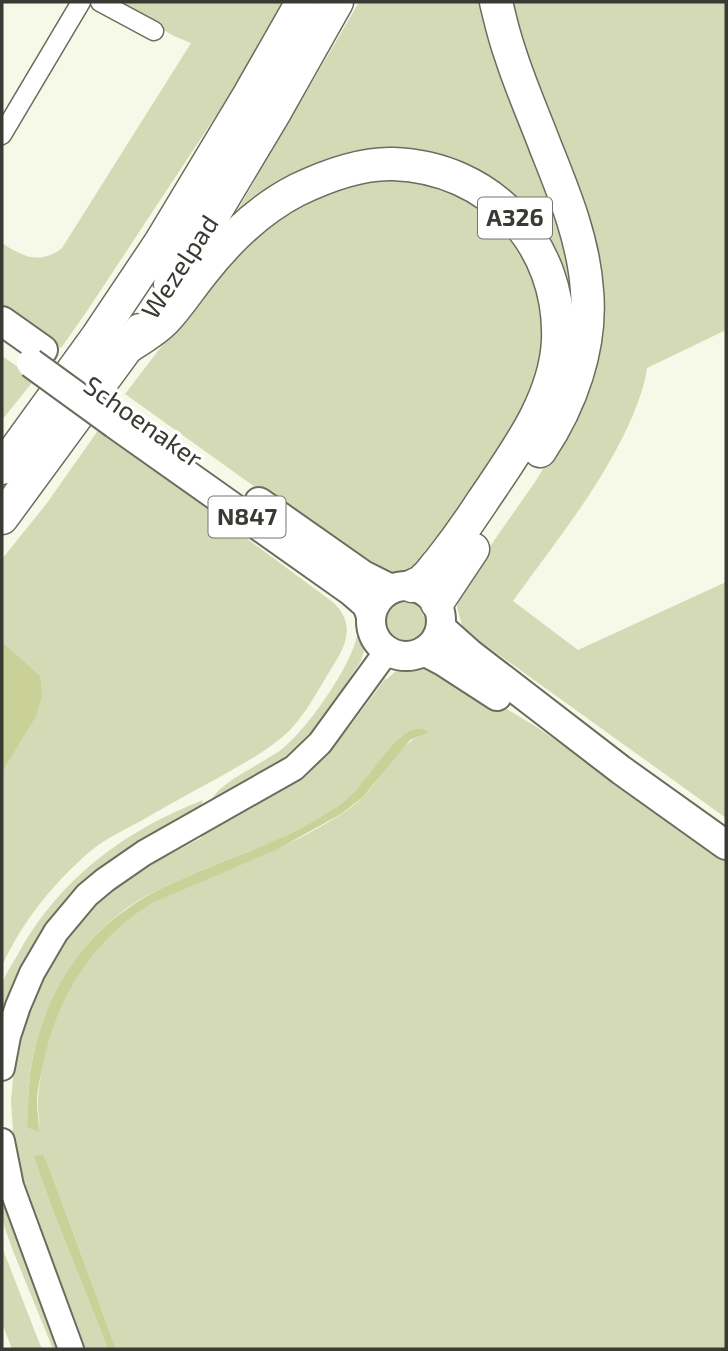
<svg xmlns="http://www.w3.org/2000/svg" width="728" height="1351" font-family="'Exo 2',sans-serif">
<style>
.green{fill:#d4dab5;fill-rule:evenodd}
.water{fill:#c9d198}
.lines{fill:none;stroke-linecap:round;stroke-linejoin:round}
.minor-casing{stroke:#6a6d5e;stroke-width:21}
.secondary-casing{stroke:#6a6d5e;stroke-width:28}
.primary-casing{stroke:#6a6d5e;stroke-width:32}
.motorway-casing{stroke:#6a6d5e;stroke-width:35}
.minor{stroke:#fff;stroke-width:18}
.secondary{stroke:#fff;stroke-width:24}
.primary{stroke:#fff;stroke-width:28}
.motorway{stroke:#fff;stroke-width:32}
.primary-bridge-casing{stroke:#6a6d5e;stroke-width:32;stroke-linecap:butt}
.primary-bridge{stroke:#fff;stroke-width:28}
.labels{text-anchor:middle;stroke-width:7;stroke-linejoin:round;paint-order:stroke}
.shield{fill:#fff;stroke:#747570;stroke-width:2}
.shield-label{font-size:24px;font-weight:bold;fill:#383a33}
.street-label{font-size:26px;fill:#383a33;stroke:#fff}
</style>
<rect width="100%" height="100%" fill="#f6f9e8"/>
<g class="green">
<path d="M114 2H284L223 105 87 311 61 348 2 306V243C23 257 40 265 62 248L191 43 174 36Z"/>
<polygon points="359,2 491,2 560,194 581,330 537,229 402,154 226,230"/>
<path d="M513 2H726V330L647 368C645 384 639 400 633 415 604 483 556 541 513 601L578 650 726 582V818L463 629 457 607 461 588 535 482 566 432 599 345 604 309 600 263 576 185 523 43Z"/>
<polygon points="397,173 467,189 519,236 545,311 542,354 531,390 479,489 452,534 404,576 387,577 306,530 255,487 125,394 200,296 245,245 295,204 333,185"/>
<polygon points="2,356 35,379 2,420"/>
<path d="M99 429 334 603C356 625 346 646 331 669 318 690 306 714 289 731 268 751 242 764 218 778 191 792 165 807 139 822 124 830 107 838 93 849 55 881 23 920 2 966V559L47 503Z"/>
<circle cx="409" cy="620" r="23"/>
<path d="M355 612 363 614C364 623 368 635 366 644 365 650 362 655 361 661L313 734 288 759 210 803C216 783 264 763 282 749 306 731 358 658 358 628 358 623 356 617 355 612Z"/>
<path d="M428 662 535 726 726 856V1349H116L50 1170 35 1157 52 1208 108 1349H82L24 1188 14 1146 11 1101 15 1057 20 1035 34 993 67 936 96 902 146 862 153 863 201 838 204 832 324 756 351 725 385 679H387C402 664 409 667 428 662ZM422 728 428 732C401 740 384 774 365 795 358 802 349 809 340 815 310 834 278 849 245 863 214 875 181 887 151 903 82 940 44 1023 38 1098 37 1109 40 1119 39 1130L27 1128C28 1110 28 1092 30 1074 38 1010 74 946 127 908 150 892 177 881 203 870 248 851 298 835 338 806 346 800 355 792 362 784 376 767 388 745 407 732 411 729 417 729 422 728Z"/>
<path d="M203 800 201 807 156 832 153 836 118 860 2 1025C2 1013 0 1000 2 988 3 976 13 964 18 954 59 879 124 831 203 800Z"/>
<polygon points="2,1187 62,1349 53,1349 13,1251 2,1220"/>
<polygon points="2,1247 39,1342 42,1349 12,1349 2,1323"/>
</g>
<g class="water">
<polygon points="2,642 40,676 42,696 36,716 2,772"/>
<path d="M422 728 429 732 410 740 363 797 341 814 278 849 152 903C93 939 56 998 43 1065 40 1078 37 1091 37 1103 37 1112 39 1121 39 1131L27 1128C28 1110 28 1092 30 1075 38 1010 73 946 127 909 150 892 177 881 203 870 248 851 297 835 338 806 346 800 355 792 361 784 376 767 388 745 407 732 411 729 417 729 422 728Z"/>
<polygon points="43,1155 50,1170 116,1349 108,1349 52,1208 34,1156"/>
</g>
<g class="lines">
<defs>
<g id="minor">
<polyline points="100,2 154,31"/>
<polyline points="2,135 81,2"/>
</g>
<g id="secondary">
<polyline points="2,1068 8,1036 18,1006 32,973 56,932 87,895 105,880 144,853 294,768 320,743 387,651"/>
<polyline points="2,1141 11,1186 71,1349"/>
</g>
<g id="primary">
<polyline points="2,321 43,350"/>
<polyline points="115,424 351,591 367,605 371,616"/>
<polyline points="259,502 363,575 391,589"/>
<circle cx="406" cy="621" r="35"/>
<polyline points="441,628 469,653 621,770 726,845"/>
<polyline points="424,651 443,661 497,696"/>
</g>
<g id="motorway">
<path d="M496 2C500 19 504 36 510 53 520 85 534 116 546 148 564 193 584 241 587 291 592 347 571 405 540 451"/>
<polyline points="170,284 190,254 275,112 337,2"/>
<path d="M128 347C140 339 156 330 166 319 179 305 190 288 202 273 227 241 260 209 297 190 326 176 361 163 393 164 490 167 562 244 558 341 555 401 514 454 482 502 469 522 454 543 439 562 434 567 430 574 425 578 422 582 416 584 412 586"/>
<polyline points="2,468 97,337 160,243 249,95 302,2"/>
<polyline points="2,518 140,330"/>
<polyline points="437,603 473,549"/>
</g>
</defs>
<use href="#minor" class="minor-casing"/>
<use href="#secondary" class="secondary-casing"/>
<use href="#primary" class="primary-casing"/>
<use href="#motorway" class="motorway-casing"/>
<use href="#minor" class="minor"/>
<use href="#secondary" class="secondary"/>
<use href="#primary" class="primary"/>
<use href="#motorway" class="motorway"/>
<defs>
<polyline id="primary-bridge" points="31,363 115,424"/>
</defs>
<use href="#primary-bridge" class="primary-bridge-casing"/>
<use href="#primary-bridge" class="primary-bridge"/>
</g>
<g class="labels">
<g class="shield">
<rect x="478" y="197.5" width="74" height="41" rx="5"/>
<rect x="208.5" y="496.5" width="77" height="41" rx="5"/>
</g>
<g class="shield-label">
<text x="515" y="226">A326</text>
<text x="247" y="525">N847</text>
</g>
<g class="street-label">
<text transform="translate(180 267) rotate(-57)" y="9">Wezelpad</text>
<text transform="translate(143 422) rotate(35)" y="9">Schoenaker</text>
</g>
</g>
<rect width="728" height="1351" fill="none" stroke="#383a33" stroke-width="7"/>
</svg>
